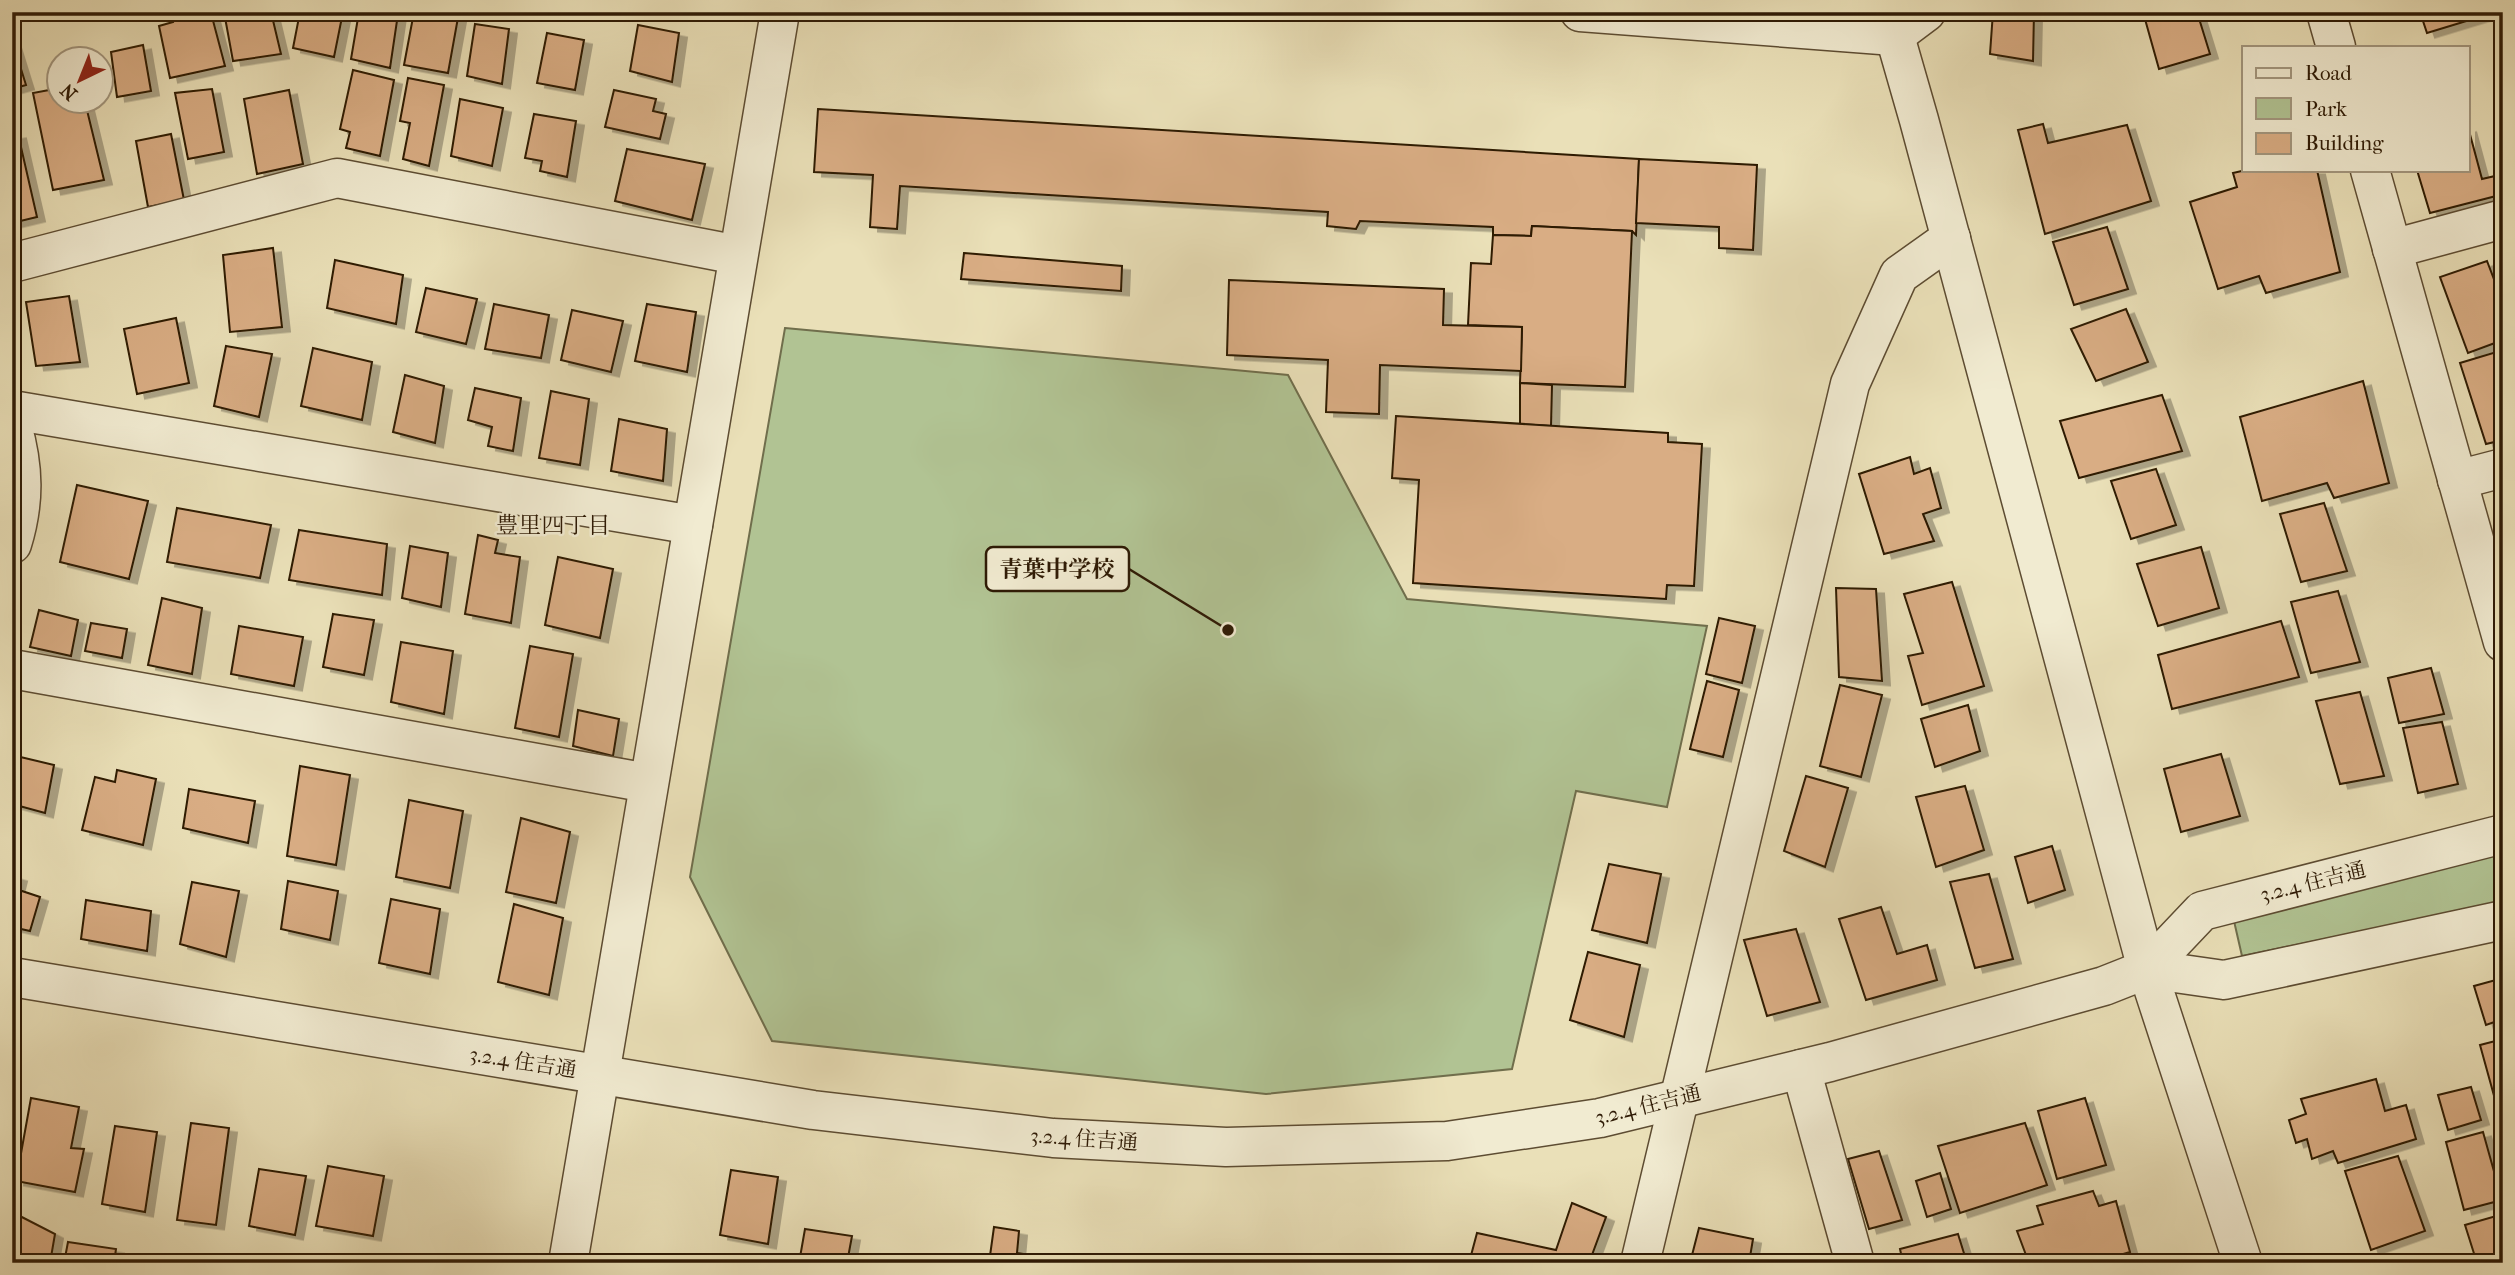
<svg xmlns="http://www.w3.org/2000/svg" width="2515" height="1275" font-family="'IM FELL French Canon','Noto Serif JP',serif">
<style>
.green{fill:#b1c393;stroke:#706e4c;stroke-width:2}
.building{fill:#d9ad84;stroke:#2e1a05;stroke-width:2;filter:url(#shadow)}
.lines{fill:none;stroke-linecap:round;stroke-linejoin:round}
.minor-casing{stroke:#5d4c32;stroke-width:41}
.minor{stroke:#f1ebd1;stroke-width:38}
.labels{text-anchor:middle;stroke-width:5;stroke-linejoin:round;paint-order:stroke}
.street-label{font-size:21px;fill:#2e1a05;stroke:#f1ebd1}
.neighbourhood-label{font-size:23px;fill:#2e1a05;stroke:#f1ebd1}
.leader{fill:none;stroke:#2e1a05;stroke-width:2.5}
.callout-dot{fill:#2e1a05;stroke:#f1ebd1;stroke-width:2.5}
.callout{fill:#f1ebd1;stroke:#2e1a05;stroke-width:2.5}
.callout-label{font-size:23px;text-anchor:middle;font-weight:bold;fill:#2e1a05}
</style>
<defs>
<filter id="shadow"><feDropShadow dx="8" dy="4.5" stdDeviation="0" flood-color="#0004"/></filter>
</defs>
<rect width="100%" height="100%" fill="#eae0b8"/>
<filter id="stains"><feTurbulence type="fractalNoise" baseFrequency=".00286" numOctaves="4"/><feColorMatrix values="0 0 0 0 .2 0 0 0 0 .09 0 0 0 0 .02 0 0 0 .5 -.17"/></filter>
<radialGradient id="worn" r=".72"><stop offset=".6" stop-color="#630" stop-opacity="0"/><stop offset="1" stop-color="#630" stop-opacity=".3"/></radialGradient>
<g class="green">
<polygon points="785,328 1288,375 1407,599 1707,626 1667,807 1576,791 1512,1069 1266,1094 772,1041 690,877"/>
<polygon points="2503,853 2503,902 2242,956 2234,921"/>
</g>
<g class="building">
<polygon points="171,12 195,12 196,18 211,13 225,66 170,78 159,26 173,22"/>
<polygon points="224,12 271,12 281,54 233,61"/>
<polygon points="300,12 343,12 334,57 293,48"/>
<polygon points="359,12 398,14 390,68 351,59"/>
<polygon points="414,12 459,12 448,73 404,65"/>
<polygon points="1993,12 2034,12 2033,61 1990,54"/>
<polygon points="2143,12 2197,12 2210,54 2159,69"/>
<polygon points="2420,12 2496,12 2427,33"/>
<polygon points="475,24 509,29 502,84 467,76"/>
<polygon points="638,25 679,33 672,82 630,71"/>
<polygon points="547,33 584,40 575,90 537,83"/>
<polygon points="12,40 26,85 12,89"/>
<polygon points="143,45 151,91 117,97 111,52"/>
<polygon points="353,70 394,80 380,156 346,148 350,132 340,129"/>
<polygon points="408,78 444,85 429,166 403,159 410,123 400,121"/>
<polygon points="60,88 60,102 85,102 104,180 53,190 33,93"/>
<polygon points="212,89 224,152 188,159 175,93"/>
<polygon points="289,90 303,164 257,174 244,99"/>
<polygon points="614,90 656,99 653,111 666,114 660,139 605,127"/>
<polygon points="460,99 503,108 492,166 451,156"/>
<polygon points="818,109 1639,159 1636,235 1632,231 1532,226 1531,236 1493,235 1493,227 1360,221 1356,229 1327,226 1328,212 900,186 897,229 870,227 873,175 814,172"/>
<polygon points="534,114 576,121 567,177 540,171 542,161 525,158"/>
<polygon points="2043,124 2048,143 2127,125 2151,201 2045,234 2018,130"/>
<polygon points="2468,127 2482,179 2495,176 2500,195 2430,213 2417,170 2468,170"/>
<polygon points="18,134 37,217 12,223 12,135"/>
<polygon points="171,134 184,200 148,207 136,141"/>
<polygon points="627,149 705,164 692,220 615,201"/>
<polygon points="1639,159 1757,165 1753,250 1719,248 1719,227 1636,223"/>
<polygon points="2246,170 2317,170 2340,272 2266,293 2259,276 2218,289 2190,202 2237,187 2233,173"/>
<polygon points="1532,226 1632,231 1625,387 1520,383 1522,327 1468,325 1471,263 1491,264 1493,235 1531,236"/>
<polygon points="2107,227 2128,289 2074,305 2053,242"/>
<polygon points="273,248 282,327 230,332 223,255"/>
<polygon points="964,253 1122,266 1121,291 961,279"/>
<polygon points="335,260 403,275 396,324 327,308"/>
<polygon points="2487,261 2503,303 2503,340 2468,353 2440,277"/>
<polygon points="1229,280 1444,289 1443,325 1522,327 1521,371 1380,365 1379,414 1326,412 1328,360 1227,355"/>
<polygon points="426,288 477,299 466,344 416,332"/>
<polygon points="69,296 80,362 36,366 26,302"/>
<polygon points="494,304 549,315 541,358 485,349"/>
<polygon points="647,304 696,312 687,372 635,361"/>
<polygon points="2126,309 2148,362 2096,381 2071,329"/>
<polygon points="572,310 623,321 611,372 561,360"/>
<polygon points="176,318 189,383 137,394 124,329"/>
<polygon points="226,346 272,354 259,417 214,406"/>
<polygon points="313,348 372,362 362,420 301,406"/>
<polygon points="2503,350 2503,440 2486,444 2460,363"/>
<polygon points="405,375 444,386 435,443 393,432"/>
<polygon points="2363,381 2389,483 2334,498 2327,483 2262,501 2240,417"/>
<polygon points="1520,383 1552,385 1551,426 1520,424"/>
<polygon points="475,388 521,398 513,451 488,446 492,427 468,420"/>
<polygon points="551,391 589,399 580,465 539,458"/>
<polygon points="2162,395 2182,451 2079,478 2060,421"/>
<polygon points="1396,416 1668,433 1668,442 1702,444 1694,586 1667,585 1666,599 1413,583 1419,480 1392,478"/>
<polygon points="619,419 667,429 663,481 611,471"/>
<polygon points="1910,457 1914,474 1930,468 1941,508 1923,514 1934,541 1884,554 1859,474"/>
<polygon points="2156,469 2176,525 2131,539 2111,481"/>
<polygon points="77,485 148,501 129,579 60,562"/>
<polygon points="2324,503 2347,571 2301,582 2280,514"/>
<polygon points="177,508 271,525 260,578 167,562"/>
<polygon points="299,530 387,544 382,595 289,580"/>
<polygon points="478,535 498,540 495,553 520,557 511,623 465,614"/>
<polygon points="410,546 448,553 441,607 402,598"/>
<polygon points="2201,547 2219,608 2158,626 2137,564"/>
<polygon points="558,557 613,569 600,638 545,625"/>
<polygon points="1952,582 1984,686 1922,705 1908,656 1923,653 1904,594"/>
<polygon points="1836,588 1876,589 1882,681 1839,677"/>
<polygon points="2338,591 2360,662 2311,673 2291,602"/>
<polygon points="162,598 202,608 192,674 148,665"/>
<polygon points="39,610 78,620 71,656 30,647"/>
<polygon points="333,614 374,620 364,675 323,667"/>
<polygon points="1719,618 1755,626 1742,683 1706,674"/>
<polygon points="2281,621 2299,677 2172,709 2158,655"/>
<polygon points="91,623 127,629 122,658 85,651"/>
<polygon points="239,626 303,637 294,686 231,674"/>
<polygon points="401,642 453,651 444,714 391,702"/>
<polygon points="530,646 573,654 559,737 515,728"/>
<polygon points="2431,668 2444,714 2399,723 2388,678"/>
<polygon points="1707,681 1739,690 1723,757 1690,749"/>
<polygon points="1840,685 1882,695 1861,777 1820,766"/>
<polygon points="2360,692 2384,776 2340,784 2316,701"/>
<polygon points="1968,705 1980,751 1935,767 1921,719"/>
<polygon points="578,710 619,719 613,756 573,746"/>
<polygon points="2442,722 2458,784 2418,793 2403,728"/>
<polygon points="2221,754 2240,816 2181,832 2164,769"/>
<polygon points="12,755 54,765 45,813 12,804"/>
<polygon points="300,766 350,775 336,865 287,856"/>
<polygon points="117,770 156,779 143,845 82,830 95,777 115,782"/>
<polygon points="1806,776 1848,788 1825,867 1784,851"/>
<polygon points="1965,786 1984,850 1936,867 1916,797"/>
<polygon points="189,789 255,801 248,843 183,828"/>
<polygon points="409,800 463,811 450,888 396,877"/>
<polygon points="521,818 570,832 556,903 506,892"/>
<polygon points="2052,846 2065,890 2028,903 2015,857"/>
<polygon points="1609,864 1661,874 1647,943 1592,930"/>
<polygon points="1989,874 2013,959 1975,968 1950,882"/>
<polygon points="12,875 19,877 16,889 40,897 30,931 12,927"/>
<polygon points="288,881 338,891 330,940 281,929"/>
<polygon points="192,882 239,891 226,957 180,944"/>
<polygon points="391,899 440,909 430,974 379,963"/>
<polygon points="86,900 151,911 147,951 81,939"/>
<polygon points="514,904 563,918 549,995 498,982"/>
<polygon points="1881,907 1897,954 1927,945 1937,980 1866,1000 1839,919"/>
<polygon points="1796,929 1820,1002 1767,1016 1744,940"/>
<polygon points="1588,952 1640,965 1624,1037 1570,1020"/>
<polygon points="2503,978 2503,1019 2486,1025 2474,986"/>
<polygon points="2503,1039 2503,1120 2501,1121 2480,1045"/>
<polygon points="2376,1079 2385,1111 2406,1105 2416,1139 2338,1163 2333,1151 2312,1159 2307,1139 2296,1143 2289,1120 2306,1114 2301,1099"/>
<polygon points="2471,1087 2481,1120 2448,1130 2438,1095"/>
<polygon points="31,1098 79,1107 71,1148 84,1149 75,1192 16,1181"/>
<polygon points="2085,1098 2106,1165 2057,1179 2038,1111"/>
<polygon points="191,1123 229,1128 216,1225 177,1220"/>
<polygon points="2025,1123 2047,1185 1960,1213 1938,1146"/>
<polygon points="115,1126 157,1132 145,1212 102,1204"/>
<polygon points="2483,1132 2502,1200 2464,1210 2446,1142"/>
<polygon points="1879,1151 1902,1220 1869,1229 1848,1159"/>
<polygon points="2398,1156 2425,1231 2371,1250 2345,1171"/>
<polygon points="328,1166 384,1176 373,1236 316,1226"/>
<polygon points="259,1169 306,1176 295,1235 249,1226"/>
<polygon points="731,1170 778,1177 768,1244 720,1235"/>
<polygon points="1940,1173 1951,1209 1927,1217 1916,1181"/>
<polygon points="2093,1191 2099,1206 2116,1201 2130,1252 2093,1263 2029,1263 2017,1231 2043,1224 2037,1206"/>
<polygon points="1572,1203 1606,1217 1589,1263 1469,1263 1477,1233 1556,1250"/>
<polygon points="12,1212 55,1234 50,1263 12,1263"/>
<polygon points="2503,1214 2503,1263 2477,1263 2465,1225"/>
<polygon points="994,1227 1019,1231 1017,1253 1044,1257 1042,1263 989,1263"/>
<polygon points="1699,1228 1753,1239 1749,1263 1690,1263"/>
<polygon points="805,1229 852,1236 847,1263 799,1263"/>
<polygon points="1958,1234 1967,1263 1903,1263 1900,1249"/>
<polygon points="68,1242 116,1249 114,1263 64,1263"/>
</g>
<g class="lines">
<defs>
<g id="minor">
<polyline points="1580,12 1894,36 1926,12"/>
<polyline points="1888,12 1919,120 2147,969 2243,1263"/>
<polyline points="2326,12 2336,47"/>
<polyline points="2370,170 2503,642"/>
<polyline points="2392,249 2503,219"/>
<polyline points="12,263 337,178 738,255"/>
<polyline points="12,410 693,525"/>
<path d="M12 425C24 467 25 502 12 544"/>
<polyline points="2457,480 2503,468"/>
<polyline points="12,669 648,783"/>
<polyline points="2147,969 2224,980 2503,920"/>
<polyline points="12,977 813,1110 1053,1138 1226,1147 1447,1141 1600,1118 1830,1062 2104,986 2147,969 2202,911 2503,834"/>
<polyline points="1801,1069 1855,1263"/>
<polyline points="568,1263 780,12"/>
<polyline points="1640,1263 1850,384 1899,275 1951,238"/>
</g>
</defs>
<use href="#minor" class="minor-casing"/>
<use href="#minor" class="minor"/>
</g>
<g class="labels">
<g class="street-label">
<text transform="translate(2313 882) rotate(-14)" y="7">3.2.4 住吉通</text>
<text transform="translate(523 1062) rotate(9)" y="7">3.2.4 住吉通</text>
<text transform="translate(1648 1105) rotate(-14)" y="7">3.2.4 住吉通</text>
<text transform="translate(1084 1139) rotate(4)" y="7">3.2.4 住吉通</text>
</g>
<g class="neighbourhood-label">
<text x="553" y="533">豊里四丁目</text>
</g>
</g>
<path class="leader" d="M1228 630L1129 569"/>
<circle class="callout-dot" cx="1228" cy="630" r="7"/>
<rect class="callout" x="986" y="547" width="143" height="44" rx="7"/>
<g class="callout-label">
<text x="1057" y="577">青葉中学校</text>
</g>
<rect width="2515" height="1275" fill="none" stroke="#eae0b8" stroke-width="42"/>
<rect x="14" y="14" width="2487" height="1247" fill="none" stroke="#2e1a05" stroke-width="3.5"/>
<rect x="21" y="21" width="2473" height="1233" fill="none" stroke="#2e1a05" stroke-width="2"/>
<rect x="2242" y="46" width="228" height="126" fill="#f1ebd1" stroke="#a3977f" stroke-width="2"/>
<rect x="2256" y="68" width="35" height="10" fill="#f1ebd1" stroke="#a3977f" stroke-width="2"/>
<text x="2305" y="80" font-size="21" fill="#2e1a05">Road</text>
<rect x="2256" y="98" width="35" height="21" fill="#b1c393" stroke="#a3977f" stroke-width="2"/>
<text x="2305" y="116" font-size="21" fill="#2e1a05">Park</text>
<rect x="2256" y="133" width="35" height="21" fill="#d9ad84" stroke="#a3977f" stroke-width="2"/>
<text x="2305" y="150" font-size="21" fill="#2e1a05">Building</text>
<g transform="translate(80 80) rotate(223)"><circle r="33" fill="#f1ebd1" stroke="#a3977f" stroke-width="2"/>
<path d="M0-5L12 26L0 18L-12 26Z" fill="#8f2418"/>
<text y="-10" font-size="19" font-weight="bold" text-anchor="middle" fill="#2e1a05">N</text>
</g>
<rect width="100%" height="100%" filter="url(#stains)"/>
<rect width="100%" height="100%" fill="url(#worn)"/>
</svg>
